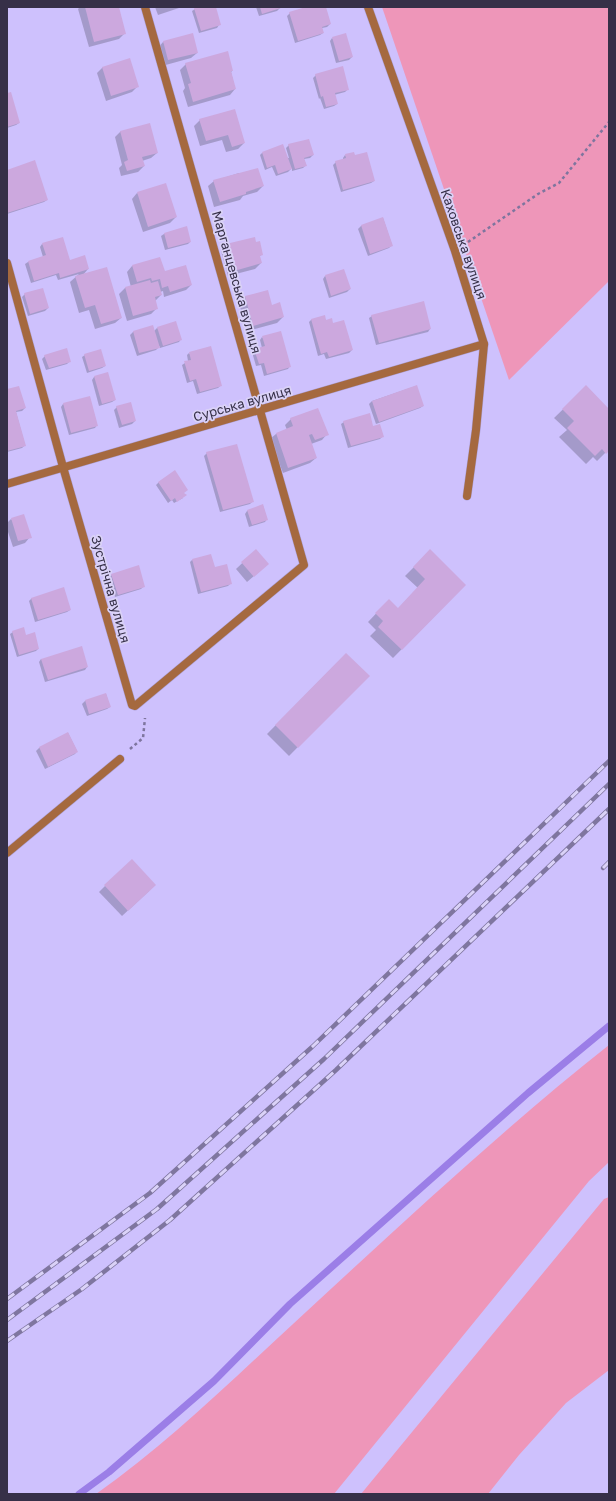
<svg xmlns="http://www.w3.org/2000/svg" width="616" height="1501" font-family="'Golos Text',sans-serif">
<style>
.green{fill:#ee96b9}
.shadow{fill:#0003}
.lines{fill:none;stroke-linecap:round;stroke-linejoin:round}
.stream{stroke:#9b7ee7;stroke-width:7}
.building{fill:#cca8de}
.street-casing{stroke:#ada1d5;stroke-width:9}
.path{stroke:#7e759e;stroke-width:2.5;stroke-dasharray:3 3;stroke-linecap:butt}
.street{stroke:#a5693f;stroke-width:8}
.rail-casing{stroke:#7f769f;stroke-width:4.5}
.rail{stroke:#dad2f7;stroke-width:3;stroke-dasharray:9;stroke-linecap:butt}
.labels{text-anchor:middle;stroke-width:3.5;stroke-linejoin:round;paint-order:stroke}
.street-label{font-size:13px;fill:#363048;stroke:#dad2f7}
</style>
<rect width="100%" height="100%" fill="#cec1fd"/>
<g class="green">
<polygon points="382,7 609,7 609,281 509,380"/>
<path d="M609 1045V1162L589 1181 334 1494H96C166 1445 230 1382 293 1324 396 1229 499 1132 609 1045Z"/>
<polygon points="609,1197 609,1370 566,1403 519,1455 488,1494 361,1494 604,1199"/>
</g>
<g class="shadow">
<polygon points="80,7 118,7 125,33 119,39 89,47 78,9"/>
<polygon points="155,7 182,7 158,15"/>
<polygon points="201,7 214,7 219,25 217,28 199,33 192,11 195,9"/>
<polygon points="256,7 279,7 280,8 277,11 259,16"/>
<polygon points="310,7 325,7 330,24 327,27 322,28 323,33 320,35 295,43 287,16 290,13"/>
<polygon points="332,38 352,57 349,60 336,63 330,41"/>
<polygon points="163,42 197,53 191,58 162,66 158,48"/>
<polygon points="186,64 232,71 231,72 235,89 230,95 188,107 183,91 185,88 180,70"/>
<polygon points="103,67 138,86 132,92 106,101 97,73"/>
<polygon points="316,75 348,89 345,92 334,95 337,104 334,106 324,109 320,98 319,99 313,78"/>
<polygon points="7,94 19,123 16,125 7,128"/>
<polygon points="200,120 244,143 238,149 226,152 222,140 200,146 194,126"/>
<polygon points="121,131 157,153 151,158 142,161 144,166 138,172 121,176 119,168 122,165 115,137"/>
<polygon points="289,145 313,155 310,158 304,159 306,165 303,168 292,171 292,168 288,172 276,176 272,167 265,170 260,155 262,153 289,158 286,148"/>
<polygon points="345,155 374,181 371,183 341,192 333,165 336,162 343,160 343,158"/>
<polygon points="7,171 47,200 44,202 7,214"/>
<polygon points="239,173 239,175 263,186 257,192 243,196 240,200 214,207 208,186 214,181"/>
<polygon points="137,193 176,217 170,223 143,232 132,199"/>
<polygon points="383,218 392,245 389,248 368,256 358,229 361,226"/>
<polygon points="186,227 190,242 188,244 165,250 161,236 164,234"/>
<polygon points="42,244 69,261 88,269 83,275 121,318 115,323 95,329 89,310 79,313 70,282 79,274 58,280 56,275 31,283 25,264 28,262 43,257 40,247"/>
<polygon points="227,245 262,254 259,257 261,263 255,269 228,276 221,251"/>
<polygon points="132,266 164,272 191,285 186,290 164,297 163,291 160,292 161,295 155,301 157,308 151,314 127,321 119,294 125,288 131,287 127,272"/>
<polygon points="325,276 350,289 347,292 329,298 323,279"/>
<polygon points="267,291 271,306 283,317 277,323 247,331 239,303 245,297"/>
<polygon points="25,294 48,308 45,311 28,316 22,297"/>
<polygon points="324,316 326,321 352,350 349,353 326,359 324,354 318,356 309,322 311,320"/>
<polygon points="372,316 430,329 428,332 376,345 369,318"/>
<polygon points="153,327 154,331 157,328 181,339 179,342 160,348 160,346 156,350 137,356 130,335 133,332"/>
<polygon points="262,337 290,366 288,369 264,376 261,365 256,366 252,352 255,350 262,348 260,340"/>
<polygon points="189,353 221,385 218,388 197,394 193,381 187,383 182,365 188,361 187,355"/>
<polygon points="85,355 105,366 102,368 87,373 82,357"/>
<polygon points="45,356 70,361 67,364 46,370 42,359"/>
<polygon points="107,373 115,400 112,402 99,406 92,380 94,377"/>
<polygon points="416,386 423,406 420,408 376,424 369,404 372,401"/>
<polygon points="586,387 609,410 609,449 597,461 593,457 586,464 559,437 567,430 554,418"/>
<polygon points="7,390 25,408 22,411 16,412 25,445 22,448 7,452"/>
<polygon points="63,404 97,425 95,428 69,435 61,407"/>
<polygon points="117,407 135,421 132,424 119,428 114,410"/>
<polygon points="291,419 327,434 322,440 311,444 316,458 310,463 283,473 270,439 276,434 287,430 285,425"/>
<polygon points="344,422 373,427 383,436 380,439 348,448 341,424"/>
<polygon points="207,453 252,502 250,504 220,512 204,456"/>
<polygon points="159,482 183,498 174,503 172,500 168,503 156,485"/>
<polygon points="263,506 267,519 265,522 249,527 245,514 247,511"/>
<polygon points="11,519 30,537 25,543 13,547 7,529 7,523"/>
<polygon points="256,550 262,569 247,582 236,569"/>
<polygon points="430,551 465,585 393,658 370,636 376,630 368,622 389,600 398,609 418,588 405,576"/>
<polygon points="192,560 214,568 231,583 228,586 198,594 190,562"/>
<polygon points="112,575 144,586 141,589 115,597 109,577"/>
<polygon points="32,598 70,610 67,612 35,622 29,601"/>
<polygon points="13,632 26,636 38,649 36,651 17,657 10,634"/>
<polygon points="346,654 368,676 289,756 267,734"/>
<polygon points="41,659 87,667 85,670 45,682 39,662"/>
<polygon points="106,694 110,707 107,709 87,716 82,704 85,701"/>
<polygon points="68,733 77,751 75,754 45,769 36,751 39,748"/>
<polygon points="105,886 149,891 122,916 99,892"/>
</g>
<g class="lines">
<polyline class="stream" points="79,1494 109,1472 214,1381 290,1304 528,1093 609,1026"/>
</g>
<g class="building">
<polygon points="85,7 119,7 126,34 94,42"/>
<polygon points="198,7 216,7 221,25 201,31 194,8"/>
<polygon points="260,7 281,7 281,8 262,14"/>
<polygon points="306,7 326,7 331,24 322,27 324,33 298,41 289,12"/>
<polygon points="193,33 198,53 168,60 163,41"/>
<polygon points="346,33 353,57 339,61 332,37"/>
<polygon points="228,51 233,71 231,71 236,89 193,102 188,84 191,83 185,63"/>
<polygon points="130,58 139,87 111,96 102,67"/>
<polygon points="343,66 349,90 335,93 338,104 326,107 323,96 321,97 315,74"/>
<polygon points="11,92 20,123 7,127 7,93"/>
<polygon points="235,109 245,143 232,147 228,135 206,141 199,119"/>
<polygon points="150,123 158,153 142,157 145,166 127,171 124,162 128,160 120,131"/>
<polygon points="309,139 314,155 304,158 307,166 295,169 288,144"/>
<polygon points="283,144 292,169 278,174 275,165 267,168 262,152"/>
<polygon points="354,152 355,155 367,152 375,181 343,190 335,161 346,158 345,154"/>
<polygon points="35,160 48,200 7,213 7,170"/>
<polygon points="258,168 264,186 246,192 246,194 220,202 213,180"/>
<polygon points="166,183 177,217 148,227 137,192"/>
<polygon points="383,217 393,246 370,254 361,225"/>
<polygon points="187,226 191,242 168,248 164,233"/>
<polygon points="63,237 70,260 85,255 89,269 60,278 59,273 34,281 28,261 46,255 42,243"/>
<polygon points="255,237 256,242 260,241 263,255 260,256 262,263 234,271 226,244"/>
<polygon points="160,257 165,271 186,265 192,285 170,292 168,286 162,288 160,279 152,281 151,278 137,282 132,265"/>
<polygon points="107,267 122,318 101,324 95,305 85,308 75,276"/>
<polygon points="344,269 351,289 331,296 325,275"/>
<polygon points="150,280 151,283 158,281 162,295 155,297 158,309 133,316 125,287"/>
<polygon points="43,288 49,308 30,314 24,293"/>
<polygon points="268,290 272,305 280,302 284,317 253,326 245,296"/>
<polygon points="424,301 431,329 379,343 371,315"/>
<polygon points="325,315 326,320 332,318 333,323 344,320 353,350 329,357 327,352 321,354 311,319"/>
<polygon points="176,321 182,340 163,346 157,327"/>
<polygon points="153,325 160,348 139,353 133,331"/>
<polygon points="281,331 291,367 267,374 264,363 259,364 254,349 265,346 262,336"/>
<polygon points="211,346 222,386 200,392 196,379 190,381 184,361 191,360 189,352"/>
<polygon points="67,348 71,362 49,368 44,355"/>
<polygon points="101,349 106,366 89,371 84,354"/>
<polygon points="108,372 116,400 102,404 94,376"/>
<polygon points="417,385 424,406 379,422 372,401"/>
<polygon points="586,385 609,409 609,451 606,454 602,449 595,456 567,428 574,421 562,409"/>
<polygon points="19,386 26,408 16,411 26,446 7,451 7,389"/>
<polygon points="90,396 98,426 71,433 63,403"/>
<polygon points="131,402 136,421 122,425 116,406"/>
<polygon points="318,408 329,435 315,440 312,434 309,435 317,458 288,468 276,433 293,426 290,418"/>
<polygon points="370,413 373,426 380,424 384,437 351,446 343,421"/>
<polygon points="237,444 254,502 223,510 206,452"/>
<polygon points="175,470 188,490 184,493 187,495 177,502 175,498 171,501 158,482"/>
<polygon points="263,504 268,520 252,525 247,510"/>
<polygon points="24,514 32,538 18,541 11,518"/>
<polygon points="256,549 269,564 254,577 241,562"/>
<polygon points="430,549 466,585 402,650 378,627 383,621 375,613 389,599 398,608 425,579 413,567"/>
<polygon points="211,554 215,567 227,564 232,584 201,592 192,559"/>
<polygon points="139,565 145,587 118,595 111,574"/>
<polygon points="64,587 71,610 38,620 31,598"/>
<polygon points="24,627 26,635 35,632 39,649 19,655 12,631"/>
<polygon points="82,646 88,667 48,680 41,659"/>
<polygon points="346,653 370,676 298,748 275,725"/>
<polygon points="106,693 111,707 89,714 85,700"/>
<polygon points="68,732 78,752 48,767 39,747"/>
<polygon points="132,859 156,885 128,911 104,885"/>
</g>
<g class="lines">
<defs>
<g id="street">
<polyline points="368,7 455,251 484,344 476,430 467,496"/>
<polyline points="7,263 63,467 132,705 135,706 304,565 145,7"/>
<polyline points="7,484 484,344"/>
<polyline points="7,853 120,759"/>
</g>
</defs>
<use href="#street" class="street-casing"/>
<g class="path">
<polyline points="468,242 538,194 559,183 609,122"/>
<polyline points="130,749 143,738 145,718"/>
</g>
<use href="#street" class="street"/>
<defs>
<g id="rail">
<polyline points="603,868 609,862"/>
<polyline points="7,1299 150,1193 312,1047 609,761"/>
<polyline points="7,1320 157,1209 324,1059 609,784"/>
<polyline points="7,1341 82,1289 170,1220 336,1070 609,809"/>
</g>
</defs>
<use href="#rail" class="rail-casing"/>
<use href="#rail" class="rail"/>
</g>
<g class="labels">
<g class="street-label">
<text transform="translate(464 244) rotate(71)" y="5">Каховська вулиця</text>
<text transform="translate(237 282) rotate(74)" y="5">Марганцевська вулиця</text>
<text transform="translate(242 403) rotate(-16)" y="5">Сурська вулиця</text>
<text transform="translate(111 589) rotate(74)" y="5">Зустрічна вулиця</text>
</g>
</g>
<rect width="616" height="1501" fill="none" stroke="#363048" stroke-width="16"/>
</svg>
